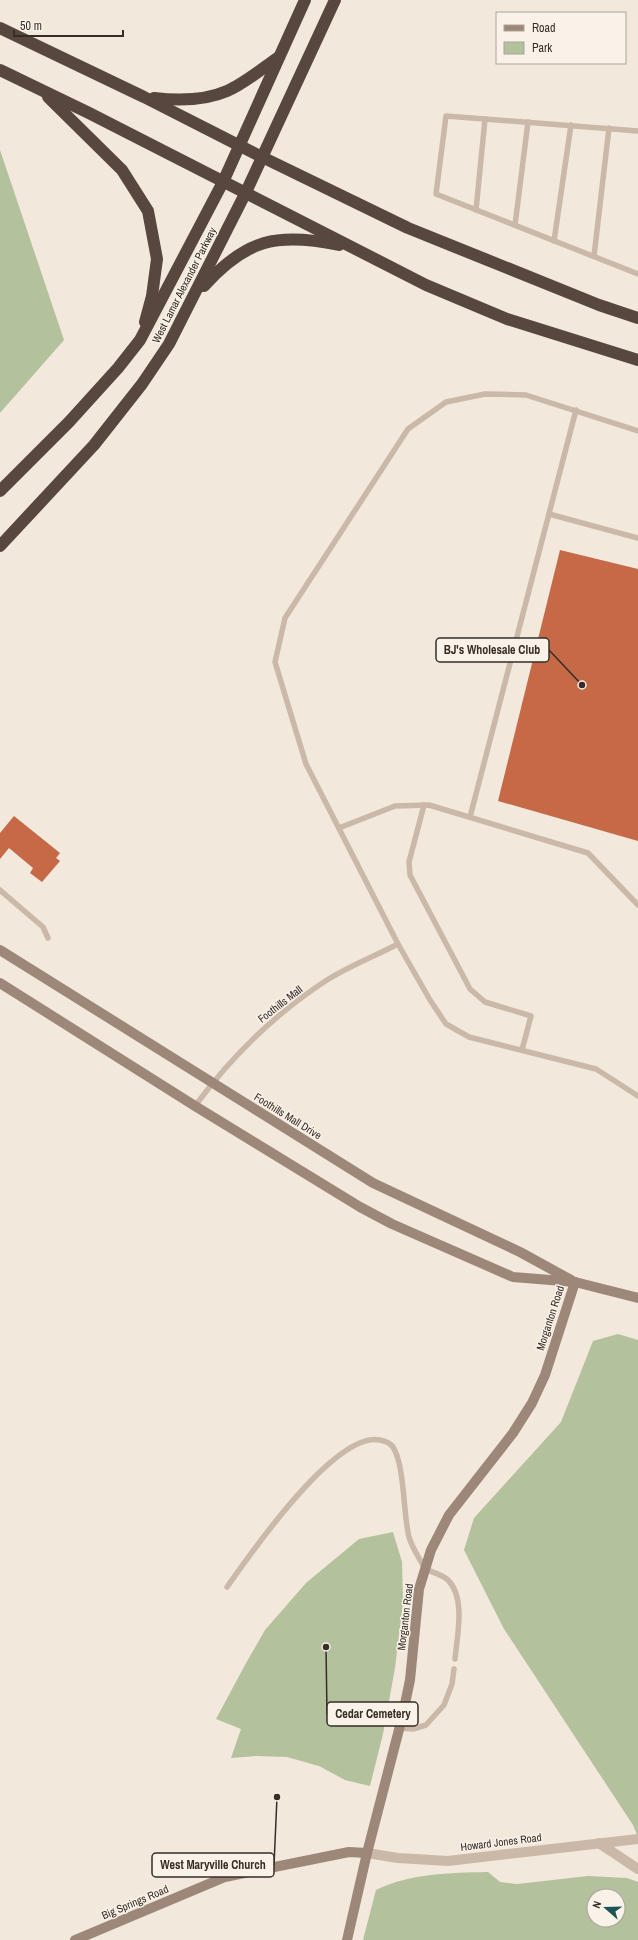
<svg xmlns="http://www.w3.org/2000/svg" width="638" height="1940" font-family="'Archivo Narrow',sans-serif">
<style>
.green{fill:#b3c19c;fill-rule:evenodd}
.building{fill:#c56947}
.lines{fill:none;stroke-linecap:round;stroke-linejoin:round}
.lane{stroke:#cab8a8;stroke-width:5.5}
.street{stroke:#cab8a8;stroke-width:10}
.secondary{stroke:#9d8779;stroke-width:10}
.highway{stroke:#57473f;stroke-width:12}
.labels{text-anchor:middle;stroke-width:3;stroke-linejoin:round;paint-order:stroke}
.street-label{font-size:11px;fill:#362d28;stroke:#f9f2e8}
.leader{fill:none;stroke:#362d28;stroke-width:1.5}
.callout-dot{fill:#362d28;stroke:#f9f2e8;stroke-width:1.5}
.callout{fill:#f9f2e8;stroke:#362d28;stroke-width:1.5}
.callout-label{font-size:12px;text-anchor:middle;font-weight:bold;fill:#362d28}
</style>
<rect width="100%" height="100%" fill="#f2e8dc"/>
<g class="green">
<polygon points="0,150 64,340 0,413"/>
<polygon points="618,1334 638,1340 638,1837 633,1825 504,1629 464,1550 474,1518 561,1422 593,1341"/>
<polygon points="393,1532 402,1562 403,1602 395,1668 383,1734 370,1786 345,1780 319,1766 287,1757 256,1756 231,1758 241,1729 216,1719 245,1665 265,1630 306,1583 359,1539"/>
<path d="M488 1872 500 1882 517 1884 588 1876 627 1878 638 1882V1940H363L376 1890C411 1873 450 1873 488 1872ZM594 1896H618V1920H594Z"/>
</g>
<g class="building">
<polygon points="560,550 638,569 638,841 498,801"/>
<polygon points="14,816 60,853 56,858 60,861 42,882 30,873 33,868 9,848 0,859 0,833"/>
</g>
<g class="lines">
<g class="lane">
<polyline points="638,131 446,116 436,194 638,274"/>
<polyline points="476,210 485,119"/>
<polyline points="515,225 528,122"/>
<polyline points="554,241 571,125"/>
<polyline points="594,256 609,128"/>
<polyline points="638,431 526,395 485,394 446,402 408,429 285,618 275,662 306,764 398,944 430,1000 446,1024 469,1037 596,1069 638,1096"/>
<polyline points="549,514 638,538"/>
<polyline points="424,805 409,862 410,875 470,989 485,1002 531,1016 522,1050"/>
<polyline points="470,817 576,410"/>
<polyline points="339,828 395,806 429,805 588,853 638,905"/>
<polyline points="0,890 43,927 48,938"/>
<path d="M195 1106C231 1057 276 1013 327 980 349 966 375 956 398 944"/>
<path d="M227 1587C251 1553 335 1431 380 1440 385 1441 390 1443 393 1447 405 1466 403 1514 409 1537 412 1548 420 1559 425 1569 432 1572 443 1575 448 1580 466 1598 457 1637 455 1659"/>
<polyline points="400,1728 413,1729 426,1725 444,1705 452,1684 454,1669"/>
</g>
<g class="street">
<polyline points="599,1843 638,1869"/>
<polyline points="367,1853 398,1858 448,1861 638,1839"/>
</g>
<g class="secondary">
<polyline points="0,950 373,1183 520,1252 571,1280"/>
<polyline points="0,983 195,1106 360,1207 392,1224 513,1277 575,1282 638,1298"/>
<polyline points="75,1940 225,1877 349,1852 367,1853"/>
<polyline points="347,1940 367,1853 402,1718 410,1680 419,1589 431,1550 449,1515 513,1433 532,1403 545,1375 575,1282"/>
</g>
<g class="highway">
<polyline points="0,28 144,97 262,157 408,228 599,305 638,318"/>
<polyline points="0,70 89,113 426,285 507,319 638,360"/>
<polyline points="48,97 122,170 148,211 157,259 152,296 145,322"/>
<path d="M154 98C179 101 204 101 227 91 244 84 264 67 279 57"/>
<path d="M204 286C246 239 278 232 339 245"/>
<polyline points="0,491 69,422 118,368 140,340 223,182 305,0"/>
<polyline points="0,546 94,445 142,384 169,344 246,192 335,0"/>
</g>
</g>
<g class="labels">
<g class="street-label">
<text transform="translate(184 285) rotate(-63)" y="4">West Lamar Alexander Parkway</text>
<text transform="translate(280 1004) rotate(-38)" y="4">Foothills Mall</text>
<text transform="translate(288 1116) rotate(32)" y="4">Foothills Mall Drive</text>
<text transform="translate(550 1318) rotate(-72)" y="4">Morganton Road</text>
<text transform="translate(405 1617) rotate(-83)" y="4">Morganton Road</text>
<text transform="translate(501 1842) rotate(-7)" y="4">Howard Jones Road</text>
<text transform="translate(135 1902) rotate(-23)" y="4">Big Springs Road</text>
</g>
</g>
<path class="leader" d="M582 685L549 650M326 1647L327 1714M277 1797L274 1865"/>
<g class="callout-dot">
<circle cx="582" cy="685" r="4"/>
<circle cx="326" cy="1647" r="4"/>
<circle cx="277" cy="1797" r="4"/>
</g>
<g class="callout">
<rect x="436" y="638" width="113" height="24" rx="4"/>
<rect x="327" y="1702" width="91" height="24" rx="4"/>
<rect x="152" y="1853" width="122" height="24" rx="4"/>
</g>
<g class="callout-label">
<text x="492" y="654">BJ's Wholesale Club</text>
<text x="373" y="1718">Cedar Cemetery</text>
<text x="213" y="1869">West Maryville Church</text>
</g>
<rect x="496" y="12" width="130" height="52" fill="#f9f2e8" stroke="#aba39b"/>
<rect x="504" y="25" width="20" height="6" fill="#9d8779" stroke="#aba39b"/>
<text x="532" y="32" font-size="12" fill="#362d28">Road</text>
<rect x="504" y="42" width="20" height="12" fill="#b3c19c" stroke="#aba39b"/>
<text x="532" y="52" font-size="12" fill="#362d28">Park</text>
<g transform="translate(606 1908) rotate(290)"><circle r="19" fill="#f9f2e8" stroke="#aba39b"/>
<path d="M0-3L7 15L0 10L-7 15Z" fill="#1e5258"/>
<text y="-6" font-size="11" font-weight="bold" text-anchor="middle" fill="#362d28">N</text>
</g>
<path d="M14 30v6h109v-6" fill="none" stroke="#362d28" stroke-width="2"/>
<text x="20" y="30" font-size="12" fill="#362d28" stroke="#f9f2e8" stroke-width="3" paint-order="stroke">50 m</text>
</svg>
